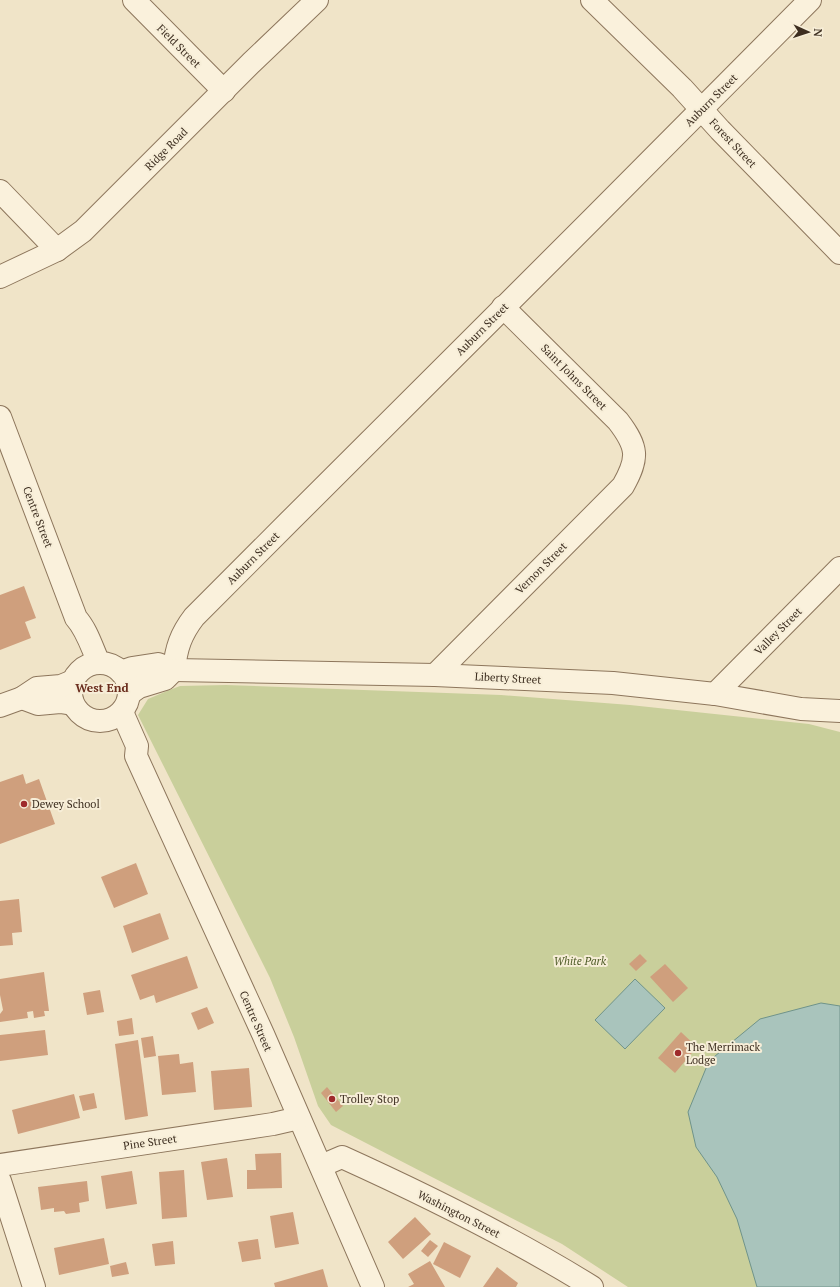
<svg xmlns="http://www.w3.org/2000/svg" width="840" height="1287" font-family="'PT Serif',serif">
<style>
.green{fill:#c9cf9b}
.water{fill:#a9c4bc;stroke:#6f938a}
.building{fill:#cf9f7d}
.lines{fill:none;stroke-linecap:round;stroke-linejoin:round}
.minor-casing{stroke:#8d765c;stroke-width:24}
.minor{stroke:#faf1dc;stroke-width:22}
.poi-dot{fill:#9e2a2b;stroke:#f7eed8;stroke-width:1.5}
.labels{text-anchor:middle;stroke-width:4;stroke-linejoin:round;paint-order:stroke}
.street-label{font-size:11px;fill:#3d2e20;stroke:#f7eed8}
.poi-label{font-size:11px;fill:#3d2e20;stroke:#f7eed8;text-anchor:start}
.park-label{font-size:11px;font-style:italic;fill:#4d5a26;stroke:#f7eed8}
.neighbourhood-label{font-size:12px;font-weight:bold;fill:#6b2e1e;stroke:#f7eed8}
</style>
<rect width="100%" height="100%" fill="#f0e4c8"/>
<polygon class="green" points="226,685 501,695 630,705 809,724 840,732 840,1287 628,1287 562,1244 331,1125 318,1106 294,1037 270,978 138,715 148,699 167,691 180,686"/>
<g class="water">
<polygon points="635,979 665,1008 625,1049 595,1020"/>
<polygon points="821,1003 840,1006 840,1287 757,1287 737,1219 717,1177 696,1147 688,1112 709,1061 760,1019"/>
</g>
<g class="building">
<polygon points="24,586 36,618 25,622 31,638 0,650 0,595"/>
<polygon points="23,774 26,784 39,779 55,824 0,844 0,782"/>
<polygon points="136,863 148,894 114,908 101,877"/>
<polygon points="19,899 22,932 12,933 13,945 0,946 0,901"/>
<polygon points="160,913 169,939 132,953 123,926"/>
<polygon points="640,954 647,961 636,971 629,964"/>
<polygon points="187,956 198,988 156,1003 154,995 140,1000 131,975"/>
<polygon points="665,964 688,988 673,1002 650,977"/>
<polygon points="44,972 49,1011 44,1011 45,1016 34,1018 33,1011 27,1012 28,1018 0,1022 0,1014 3,1010 0,995 0,979"/>
<polygon points="100,990 104,1012 87,1015 83,993"/>
<polygon points="207,1007 214,1023 198,1030 191,1013"/>
<polygon points="132,1018 134,1034 119,1036 117,1021"/>
<polygon points="45,1030 48,1055 0,1061 0,1035"/>
<polygon points="681,1032 697,1047 675,1073 658,1058"/>
<polygon points="153,1036 156,1056 144,1058 141,1038"/>
<polygon points="138,1040 148,1116 125,1120 115,1044"/>
<polygon points="179,1054 180,1064 193,1062 196,1092 162,1095 158,1056"/>
<polygon points="249,1068 252,1107 214,1110 211,1071"/>
<polygon points="327,1087 343,1106 336,1112 321,1093"/>
<polygon points="94,1093 97,1108 83,1111 79,1096"/>
<polygon points="74,1094 80,1118 18,1134 12,1110"/>
<polygon points="281,1153 282,1188 247,1189 247,1170 256,1170 255,1154"/>
<polygon points="227,1158 233,1197 207,1200 201,1162"/>
<polygon points="184,1170 187,1217 162,1219 159,1172"/>
<polygon points="132,1171 137,1204 106,1209 101,1176"/>
<polygon points="87,1181 89,1201 79,1203 80,1212 66,1214 64,1211 54,1212 54,1208 41,1210 38,1187"/>
<polygon points="293,1212 299,1244 275,1248 270,1216"/>
<polygon points="415,1217 431,1234 403,1259 388,1242"/>
<polygon points="104,1238 109,1264 59,1275 54,1248"/>
<polygon points="258,1239 261,1259 242,1262 238,1242"/>
<polygon points="430,1240 438,1246 428,1257 421,1251"/>
<polygon points="173,1241 175,1264 155,1266 152,1244"/>
<polygon points="444,1242 471,1256 460,1278 433,1264"/>
<polygon points="430,1261 445,1287 408,1287 414,1284 408,1274"/>
<polygon points="126,1262 129,1274 112,1277 110,1266"/>
<polygon points="497,1267 518,1283 516,1287 483,1287"/>
<polygon points="323,1269 328,1287 275,1287 274,1283"/>
</g>
<g class="lines">
<defs>
<g id="minor">
<polyline points="134,0 224,91"/>
<polyline points="592,0 682,88 720,130 840,253"/>
<polyline points="0,191 57,250"/>
<polyline points="0,277 57,250 83,231 251,63 317,0"/>
<path d="M0 417 76 618C87 630 92 648 99 663"/>
<circle cx="100" cy="692" r="29"/>
<path d="M174 670C176 648 181 634 194 617 399 411 606 207 810 0"/>
<polyline points="121,672 132,668 158,664 174,670 435,675 613,683 715,694 801,709 840,711"/>
<path d="M435 675 623 486C639 458 638 447 618 421L503 307"/>
<polyline points="129,694 139,687 165,679 174,670"/>
<polyline points="715,694 840,568"/>
<polyline points="22,698 38,704 60,702 73,704"/>
<polyline points="0,706 22,698 37,688 61,686 73,681"/>
<polyline points="122,712 137,746 136,756 263,1034 373,1287"/>
<polyline points="0,1165 273,1124 299,1118"/>
<path d="M321 1166 342 1157C428 1196 513 1238 592 1287"/>
<polyline points="0,1181 34,1287"/>
</g>
</defs>
<use href="#minor" class="minor-casing"/>
<use href="#minor" class="minor"/>
</g>
<g class="poi-dot">
<circle cx="24" cy="804" r="4"/>
<circle cx="678" cy="1053" r="4"/>
<circle cx="332" cy="1099" r="4"/>
</g>
<g class="labels">
<g class="street-label">
<text transform="translate(179 46) rotate(45)" y="4">Field Street</text>
<text transform="translate(711 100) rotate(-45)" y="4">Auburn Street</text>
<text transform="translate(733 143) rotate(47)" y="4">Forest Street</text>
<text transform="translate(166 149) rotate(-45)" y="4">Ridge Road</text>
<text transform="translate(482 329) rotate(-45)" y="4">Auburn Street</text>
<text transform="translate(574 377) rotate(45)" y="4">Saint Johns Street</text>
<text transform="translate(38 517) rotate(69)" y="4">Centre Street</text>
<text transform="translate(253 558) rotate(-45)" y="4">Auburn Street</text>
<text transform="translate(541 568) rotate(-45)" y="4">Vernon Street</text>
<text transform="translate(778 631) rotate(-45)" y="4">Valley Street</text>
<text transform="translate(508 678) rotate(3)" y="4">Liberty Street</text>
<text transform="translate(256 1021) rotate(66)" y="4">Centre Street</text>
<text transform="translate(150 1142) rotate(-8)" y="4">Pine Street</text>
<text transform="translate(459 1214) rotate(27)" y="4">Washington Street</text>
</g>
<g class="poi-label">
<text x="32" y="808">Dewey School</text>
<text x="686" y="1051">The Merrimack<tspan x="686" dy="13">Lodge</tspan></text>
<text x="340" y="1103">Trolley Stop</text>
</g>
<g class="park-label">
<text x="580" y="965">White Park</text>
</g>
<g class="neighbourhood-label">
<text x="102" y="692">West End</text>
</g>
</g>
<g transform="translate(808 32) rotate(93)" stroke="#f7eed8" stroke-width="3" paint-order="stroke">
<path d="M0-3L7 15L0 10L-7 15Z" fill="#3d2e20"/>
<text y="-6" font-size="11" font-weight="bold" text-anchor="middle" fill="#3d2e20">N</text>
</g>
</svg>
